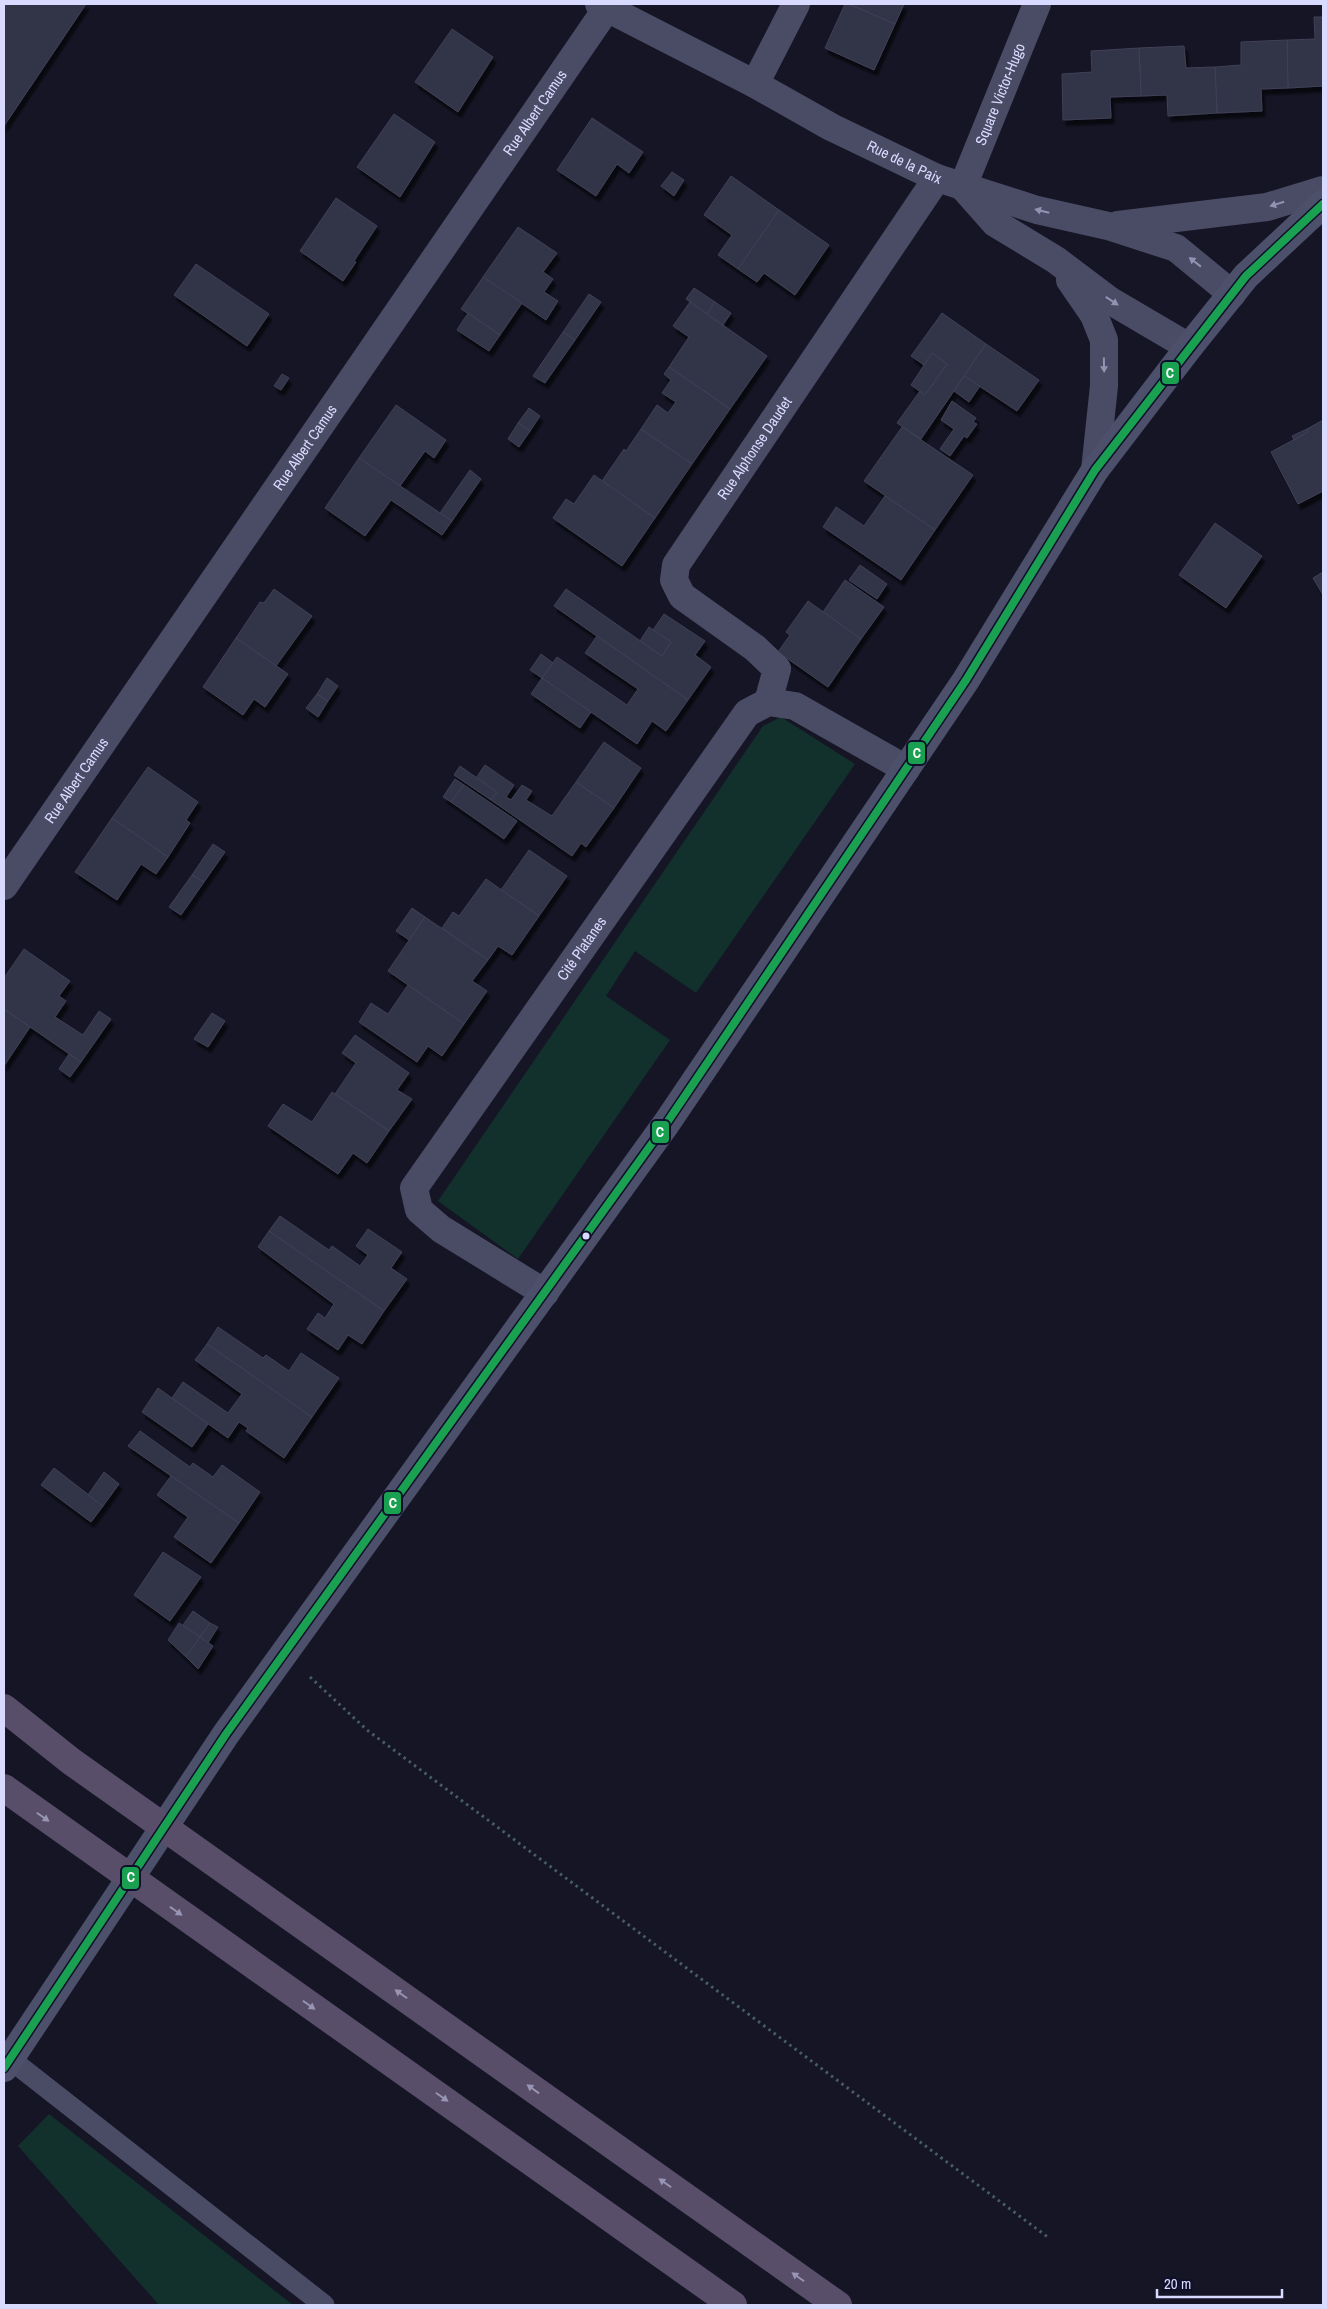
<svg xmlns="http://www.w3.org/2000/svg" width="1327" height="2309" font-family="'Archivo Narrow',sans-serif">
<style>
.green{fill:#12312d}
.building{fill:#333446;stroke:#404058;filter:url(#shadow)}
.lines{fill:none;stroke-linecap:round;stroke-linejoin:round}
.path{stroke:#485c68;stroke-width:3;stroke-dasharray:2.5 4;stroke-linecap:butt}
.service{stroke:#4a4c65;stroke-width:21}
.minor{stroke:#4a4c65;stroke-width:28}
.secondary{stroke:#4d506b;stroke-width:28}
.trunk{stroke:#584e6a;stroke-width:28}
.bus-1-casing{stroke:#0f0f2b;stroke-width:11}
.bus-1{stroke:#1aa051;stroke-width:8}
.oneway{fill:#9293b2}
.oneway2{fill:#9894b4}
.bus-dot{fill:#d9daff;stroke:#0f0f2b;stroke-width:2}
.labels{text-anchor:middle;stroke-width:5;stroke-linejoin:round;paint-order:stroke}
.street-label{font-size:15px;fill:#d9daff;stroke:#0f0f2b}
.line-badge{stroke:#0f0f2b;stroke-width:2}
.badge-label{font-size:14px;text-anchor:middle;font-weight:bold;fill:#fff}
</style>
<defs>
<filter id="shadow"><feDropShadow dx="3" dy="5.5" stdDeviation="1" flood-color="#0009"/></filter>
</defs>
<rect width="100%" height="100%" fill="#151525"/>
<g class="green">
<polygon points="781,717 855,764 696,993 635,951 606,996 670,1040 518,1259 438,1201 763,726"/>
<polygon points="49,2114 293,2305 159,2305 18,2146"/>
</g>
<g class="building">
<polygon points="4,4 86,4 4,126"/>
<polygon points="845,4 849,4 895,24 874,70 825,48"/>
<polygon points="849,4 904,4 895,24"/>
<polygon points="1314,17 1323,17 1323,86 1288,88 1287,40 1315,39"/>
<polygon points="452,29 493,57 458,112 415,82"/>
<polygon points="1287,40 1288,88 1261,89 1262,111 1217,113 1215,67 1241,65 1241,42"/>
<polygon points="1184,46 1186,68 1215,67 1217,113 1168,116 1167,95 1141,96 1139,48"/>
<polygon points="1139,48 1141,96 1110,97 1111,118 1063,120 1062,74 1092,72 1091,51"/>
<polygon points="394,114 435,142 400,197 357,167"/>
<polygon points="592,118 643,152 629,173 617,164 596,196 557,170"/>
<polygon points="672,172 684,180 674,196 661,186"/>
<polygon points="731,176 779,210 738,269 718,255 732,235 704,215"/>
<polygon points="336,198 377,226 354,261 356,262 343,281 300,251"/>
<polygon points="779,210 829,245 795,295 764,273 757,282 738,269"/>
<polygon points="518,227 557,253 543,272 553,279 544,292 558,301 546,320 483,277"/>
<polygon points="196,264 269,314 247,346 174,295"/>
<polygon points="483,277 522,303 500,335 461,309"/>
<polygon points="694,288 715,302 707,314 686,299"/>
<polygon points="589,294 601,302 575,340 563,332"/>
<polygon points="690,302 767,356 730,409 669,367 689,337 673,326"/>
<polygon points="715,302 731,313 723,325 707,314"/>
<polygon points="468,313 500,335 489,351 457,330"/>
<polygon points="942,313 986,344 921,439 897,423 920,391 925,395 947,364 932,353 924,365 911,356"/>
<polygon points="563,332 575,340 545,383 533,376"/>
<polygon points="986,344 1039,380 1017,411 964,376"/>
<polygon points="932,353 947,364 925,395 911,385"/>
<polygon points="669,367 730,409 692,464 641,429 657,405 668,413 676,402 662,393 671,380 664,374"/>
<polygon points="282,374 289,378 281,390 274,386"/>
<polygon points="964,376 980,386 969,402 954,391"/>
<polygon points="952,401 976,418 973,422 977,424 967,438 964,436 950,456 940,449 954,429 941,420"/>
<polygon points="396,405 446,440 434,458 425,451 400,486 359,458"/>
<polygon points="529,408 540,416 530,431 518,423"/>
<polygon points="1323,420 1323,491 1298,504 1271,452 1308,432 1307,429"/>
<polygon points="518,423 530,431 519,447 508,439"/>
<polygon points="902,427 973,475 935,530 864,481"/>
<polygon points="641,429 692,464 655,518 602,481 624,449 626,451"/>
<polygon points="1307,429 1308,432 1294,440 1292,436"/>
<polygon points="359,458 452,521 442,535 391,500 365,536 325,508"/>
<polygon points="470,470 481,479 452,521 440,513"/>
<polygon points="594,475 655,518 622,566 553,518 566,499 574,504"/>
<polygon points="885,496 935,530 901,580 823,527 836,507 864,526"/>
<polygon points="1215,523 1262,556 1226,608 1179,575"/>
<polygon points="860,565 887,584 877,599 849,580"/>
<polygon points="1323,572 1323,595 1313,578"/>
<polygon points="845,580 884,607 861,639 823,612"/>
<polygon points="274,589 312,616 276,666 236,638 260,602 264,603"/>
<polygon points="566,589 662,656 671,642 653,630 664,614 705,641 695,655 711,667 688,700 554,606"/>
<polygon points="808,601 861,639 828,687 778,652 790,635 786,632"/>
<polygon points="649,627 671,642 662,656 640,641"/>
<polygon points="597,636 688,700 666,731 652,721 637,744 542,678 557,657 627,705 638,689 585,653"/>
<polygon points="236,638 288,674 265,707 254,699 243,715 203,687"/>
<polygon points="541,654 553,663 542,678 530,670"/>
<polygon points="327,678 338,686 328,701 317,694"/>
<polygon points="542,678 591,712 580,728 531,694"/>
<polygon points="317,694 328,701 318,717 306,708"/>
<polygon points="604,742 641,768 614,808 576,782"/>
<polygon points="485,765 514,785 506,797 511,800 522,785 532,791 526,800 552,816 576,782 614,808 586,847 581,843 572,856 491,800 497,792 476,778"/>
<polygon points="460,766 497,792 491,800 454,775"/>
<polygon points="148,767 198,802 186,820 190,823 168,857 112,818"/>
<polygon points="455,779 464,785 451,802 443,797"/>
<polygon points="464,785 517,821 504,839 451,802"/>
<polygon points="112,818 168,857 156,874 141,864 117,900 75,872"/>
<polygon points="213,844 225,852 204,882 192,875"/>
<polygon points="529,850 567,876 539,916 501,890"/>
<polygon points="192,875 204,882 181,915 169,907"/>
<polygon points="486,879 539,916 512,955 498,946 488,960 442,928 453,912 459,916"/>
<polygon points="412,908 425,917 409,940 396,931"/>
<polygon points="425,917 488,960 472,981 487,991 464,1024 388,971"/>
<polygon points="24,949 70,981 59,996 66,1001 55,1017 83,1035 99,1011 111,1019 81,1062 4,1009 4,978"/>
<polygon points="408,985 464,1024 442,1056 428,1046 417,1062 359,1022 371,1003 388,1014"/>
<polygon points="4,1009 30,1027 4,1066"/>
<polygon points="212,1013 225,1021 208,1047 194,1039"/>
<polygon points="355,1035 409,1073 397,1090 412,1099 389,1131 335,1094 356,1063 342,1053"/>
<polygon points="69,1054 81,1062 70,1077 59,1069"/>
<polygon points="332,1092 389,1131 367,1163 353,1153 338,1174 268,1126 283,1104 312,1122"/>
<polygon points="280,1216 329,1250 332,1246 360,1266 368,1255 356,1246 368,1229 402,1252 391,1268 407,1279 384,1311 269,1231"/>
<polygon points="269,1231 384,1311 362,1344 348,1335 338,1350 307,1329 318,1313 325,1318 334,1304 258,1247"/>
<polygon points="218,1327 263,1358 266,1355 289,1371 301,1353 339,1378 312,1417 207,1344"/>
<polygon points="207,1344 312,1417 284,1458 246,1431 248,1428 239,1422 228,1438 172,1398 183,1382 228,1413 242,1394 195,1360"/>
<polygon points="158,1388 208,1424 192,1447 142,1412"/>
<polygon points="140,1431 190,1467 193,1463 213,1477 222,1465 260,1492 239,1523 128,1446"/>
<polygon points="54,1468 103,1506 91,1522 41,1485"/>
<polygon points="104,1472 119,1484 103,1506 88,1495"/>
<polygon points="171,1476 239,1523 211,1563 174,1537 188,1517 157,1495"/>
<polygon points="163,1552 201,1577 170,1621 134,1595"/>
<polygon points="193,1611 210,1623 200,1637 183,1625"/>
<polygon points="179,1623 200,1637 186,1657 168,1640"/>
<polygon points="210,1623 218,1627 208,1643 200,1637"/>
<polygon points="200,1637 213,1646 198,1669 186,1657"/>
</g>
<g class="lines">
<polyline class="path" points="310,1677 367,1730 1049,2238"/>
<polyline class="service" points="10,2059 324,2305"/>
<g class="minor">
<path id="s1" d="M599 4 755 84 831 127 937 178 1037 210 1108 226 1176 248 1232 294"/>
<polyline points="755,84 796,4"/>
<path id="s2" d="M963 186 1037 4"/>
<polyline points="964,188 995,223 1056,260 1109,300 1189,347"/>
<polyline points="1118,225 1267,207 1323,190"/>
<polyline points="1070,280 1094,315 1104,340 1104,386 1095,470"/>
<path id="s3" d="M768 702 777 669 755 648 682 596 674 580 676 565 937 178"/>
<path id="s4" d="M4 886 607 8"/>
<path id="s5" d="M545 1293 441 1229 419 1210 414 1188 747 713 768 702 795 706 906 769"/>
</g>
<polyline class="secondary" points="4,2068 226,1734 666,1124 966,680 1095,470 1189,347 1246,276 1323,204"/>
<g class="trunk">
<polyline points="4,1708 72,1762 838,2305"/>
<polyline points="4,1788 733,2305"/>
</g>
<defs>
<polyline id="bus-1" points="4,2068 226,1734 666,1124 966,680 1095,470 1246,276 1323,204"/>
</defs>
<use href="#bus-1" class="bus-1-casing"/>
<use href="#bus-1" class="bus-1"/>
</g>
<defs><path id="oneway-solid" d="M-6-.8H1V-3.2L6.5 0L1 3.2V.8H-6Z" transform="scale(1.25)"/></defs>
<g class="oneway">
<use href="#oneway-solid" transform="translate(1277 204) rotate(163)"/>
<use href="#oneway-solid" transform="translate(1042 211) rotate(-166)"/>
<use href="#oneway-solid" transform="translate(1195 262) rotate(-142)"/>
<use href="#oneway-solid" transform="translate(1112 301) rotate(33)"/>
<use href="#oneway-solid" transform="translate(1104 365) rotate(89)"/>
</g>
<g class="oneway2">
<use href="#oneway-solid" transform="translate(43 1817) rotate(35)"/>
<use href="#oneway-solid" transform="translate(176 1911) rotate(35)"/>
<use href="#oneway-solid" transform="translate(401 1994) rotate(-145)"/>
<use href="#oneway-solid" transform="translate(309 2005) rotate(35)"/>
<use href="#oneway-solid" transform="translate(533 2089) rotate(-144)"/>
<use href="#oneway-solid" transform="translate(442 2097) rotate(35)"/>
<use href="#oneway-solid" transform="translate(665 2183) rotate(-145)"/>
<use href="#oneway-solid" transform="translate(798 2277) rotate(-145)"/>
</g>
<circle class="bus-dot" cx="586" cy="1236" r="4.5"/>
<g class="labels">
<g class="street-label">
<text dy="5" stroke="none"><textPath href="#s2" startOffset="99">Square Victor-Hugo</textPath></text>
<text dy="5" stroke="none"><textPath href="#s4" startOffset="938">Rue Albert Camus</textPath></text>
<text dy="5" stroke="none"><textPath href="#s1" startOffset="344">Rue de la Paix</textPath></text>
<text dy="5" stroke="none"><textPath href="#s4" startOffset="532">Rue Albert Camus</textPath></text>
<text dy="5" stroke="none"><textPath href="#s3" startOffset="328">Rue Alphonse Daudet</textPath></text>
<text dy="5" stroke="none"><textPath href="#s4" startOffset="128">Rue Albert Camus</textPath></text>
<text dy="5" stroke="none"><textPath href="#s5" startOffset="466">Cité Platanes</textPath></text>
</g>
</g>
<g class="line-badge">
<rect x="1161" y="361" width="19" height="24" rx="5" fill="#1aa051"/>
<rect x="907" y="741" width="19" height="24" rx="5" fill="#1aa051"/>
<rect x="651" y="1120" width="19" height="24" rx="5" fill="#1aa051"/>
<rect x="383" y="1491" width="19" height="24" rx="5" fill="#1aa051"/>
<rect x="121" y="1866" width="19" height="24" rx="5" fill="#1aa051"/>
</g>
<g class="badge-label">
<text x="1170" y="378">C</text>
<text x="917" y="758">C</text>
<text x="660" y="1137">C</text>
<text x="393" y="1508">C</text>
<text x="131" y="1882">C</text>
</g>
<rect width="1327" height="2309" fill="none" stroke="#d9daff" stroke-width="10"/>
<path d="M1157 2289v8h125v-8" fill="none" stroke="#d9daff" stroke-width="2.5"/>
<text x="1164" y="2289" font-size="15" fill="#d9daff" stroke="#0f0f2b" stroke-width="4" paint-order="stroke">20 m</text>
</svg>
